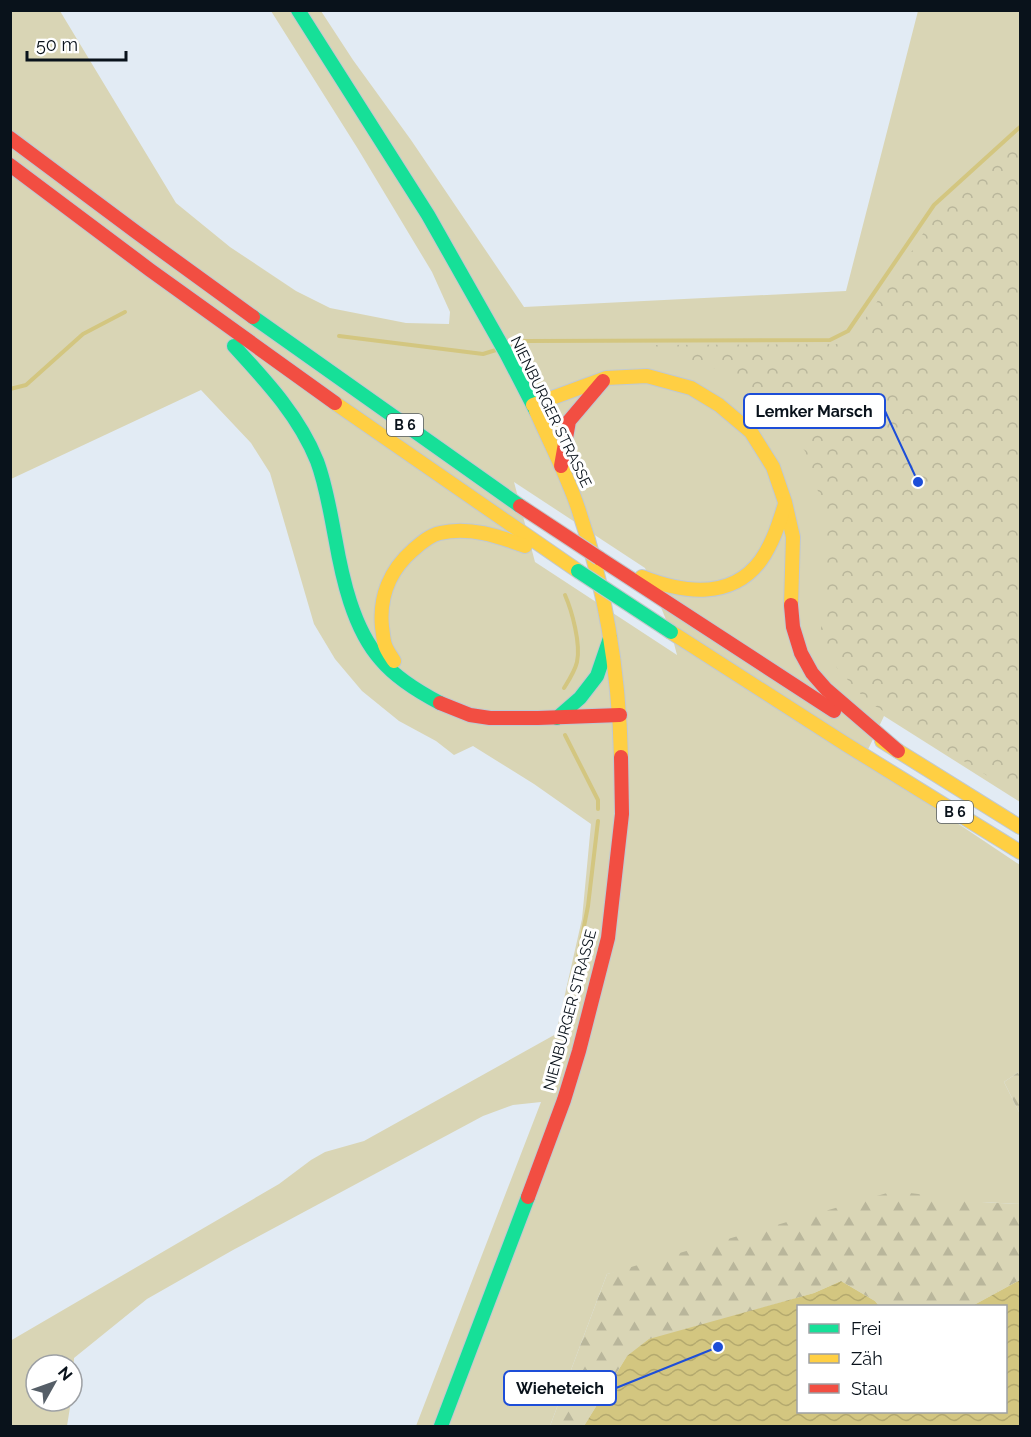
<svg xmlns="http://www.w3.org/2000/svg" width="1031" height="1437" font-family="Raleway,sans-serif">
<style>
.green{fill:#d9d5b5;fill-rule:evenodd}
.forest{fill:url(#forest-firs)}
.park{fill:url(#park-crowns)}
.water{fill:url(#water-waves)}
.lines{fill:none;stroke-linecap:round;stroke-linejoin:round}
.stream{stroke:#d3c680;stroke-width:4}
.fast-casing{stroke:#c0c9d2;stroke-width:16}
.slow-casing{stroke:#c0c9d2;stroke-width:16}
.jam-casing{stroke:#c0c9d2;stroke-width:16}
.fast{stroke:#16e098;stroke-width:14}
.slow{stroke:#ffcf43;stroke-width:14}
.jam{stroke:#f24e42;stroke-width:14}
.fast-bridge-casing{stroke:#c3c8cd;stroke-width:16;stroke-linecap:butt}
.jam-bridge-casing{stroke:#c3c8cd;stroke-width:16;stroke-linecap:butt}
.fast-bridge{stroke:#16e098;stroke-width:14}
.jam-bridge{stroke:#f24e42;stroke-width:14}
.labels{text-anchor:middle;stroke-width:6;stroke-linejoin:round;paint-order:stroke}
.shield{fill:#fff;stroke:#53595f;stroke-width:1.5}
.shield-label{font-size:14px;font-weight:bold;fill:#09121b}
.street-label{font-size:15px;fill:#09121b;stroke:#fff}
.leader{fill:none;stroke:#1d4ed8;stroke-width:2}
.callout-dot{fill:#1d4ed8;stroke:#fff;stroke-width:2}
.callout{fill:#fff;stroke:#1d4ed8;stroke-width:2}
.callout-label{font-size:16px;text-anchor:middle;font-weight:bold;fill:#09121b}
</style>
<defs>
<pattern id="forest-firs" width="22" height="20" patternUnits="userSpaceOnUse" patternTransform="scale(1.5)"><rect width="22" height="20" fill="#d9d5b5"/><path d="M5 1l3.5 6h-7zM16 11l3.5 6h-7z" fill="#b9b69b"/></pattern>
<pattern id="park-crowns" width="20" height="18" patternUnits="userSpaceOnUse" patternTransform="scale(1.5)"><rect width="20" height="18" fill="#d9d5b5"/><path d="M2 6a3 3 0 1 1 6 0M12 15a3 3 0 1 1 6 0" fill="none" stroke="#b9b69b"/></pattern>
<pattern id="water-waves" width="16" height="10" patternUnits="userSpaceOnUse" patternTransform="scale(1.5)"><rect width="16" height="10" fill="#d3c680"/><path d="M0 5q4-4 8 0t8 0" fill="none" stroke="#b4a96e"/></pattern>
</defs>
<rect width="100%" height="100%" fill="#e2ebf4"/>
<path class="green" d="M11 11H60L176 203 230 247 296 291 330 308 406 323 449 324 450 312 432 272 358 149 271 11H321L353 60 411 140 524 307 846 291 918 11H1020V802L884 716 863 760 1020 865V1071L1004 1082 1020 1114V1204L982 1202 607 1274 550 1426H416L541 1102 513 1105 483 1116 233 1250 147 1299 74 1358 72 1396V1365H36V1401H71L67 1426H11L10 1341 279 1184 311 1160 325 1152 364 1141 556 1034 582 919 591 824 534 784 473 746 454 755 436 741 399 721 362 691 335 659 314 624 270 473 251 443 201 390 11 479ZM514 482 645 568 671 632 677 655 535 562Z"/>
<g class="forest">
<polygon points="1020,1071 1020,1114 1004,1082"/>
<polygon points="894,1191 982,1202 1020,1204 1020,1280 972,1306 879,1306 875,1301 841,1281 814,1293 741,1314 627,1356 584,1426 550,1426 607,1274"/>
</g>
<polygon class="park" points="1020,136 1020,796 867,701 837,668 821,629 826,577 825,513 805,451 768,406 727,373 651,345 844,344 860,326 905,262 936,213 981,169"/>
<polygon class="water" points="1020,1280 1020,1426 584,1426 627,1356 649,1339 814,1293 841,1281 875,1301 879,1306 798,1306 798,1412 1006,1412 1006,1306 972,1306"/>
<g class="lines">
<g class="stream">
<polyline points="339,336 483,354 496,350"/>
<polyline points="509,346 525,341 830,340 848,331 934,205 1020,127"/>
<polyline points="10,389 26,385 83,334 125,312"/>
<path d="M564 688C569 680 575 671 577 662 581 644 572 611 565 595"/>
<polyline points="565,735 598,800 598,809"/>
<polyline points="563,1033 588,906 598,821"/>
</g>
<defs>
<g id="fast">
<polyline points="298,10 428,215 506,353 536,411"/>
<polyline points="253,317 520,506"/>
<path d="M234 346C266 381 299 416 317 461 326 485 330 511 335 537 342 577 353 629 381 660 396 678 419 692 440 703"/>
<polyline points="557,718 580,698 597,676 610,638"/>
<polyline points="441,1426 528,1197"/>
</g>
<g id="slow">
<polyline points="335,403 578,571"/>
<polyline points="533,405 606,378 647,376 691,388 719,405 751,432 773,467 785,502 793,537 791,605"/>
<path d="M536 411C550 443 567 475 578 508 605 587 619 674 621 757"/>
<path d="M642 577C683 593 732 600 761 560 773 543 779 523 785 504"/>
<polyline points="671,632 847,745 1020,852"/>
<path d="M394 661C391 656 387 651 385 645 383 639 383 633 382 627 379 597 390 570 413 550 421 543 430 535 440 533 469 526 498 536 525 546"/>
<polyline points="882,741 1020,827"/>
</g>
<g id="jam">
<polyline points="10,138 136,232 253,317"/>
<polyline points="10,165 150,270 335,403"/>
<polyline points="561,466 569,421 603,381"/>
<polyline points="599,558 834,711"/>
<polyline points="791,605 793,627 801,653 812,673 826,689 898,751"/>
<polyline points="440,703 470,715 490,718 538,718 620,715"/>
<polyline points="528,1197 564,1100 579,1051 608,938 622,814 621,757"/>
</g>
</defs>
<use href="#fast" class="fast-casing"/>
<use href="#slow" class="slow-casing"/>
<use href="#jam" class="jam-casing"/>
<use href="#fast" class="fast"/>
<use href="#slow" class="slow"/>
<use href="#jam" class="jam"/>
<defs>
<polyline id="fast-bridge" points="578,571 671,632"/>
<polyline id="jam-bridge" points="520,506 599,558"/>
</defs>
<use href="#fast-bridge" class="fast-bridge-casing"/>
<use href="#jam-bridge" class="jam-bridge-casing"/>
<use href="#fast-bridge" class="fast-bridge"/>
<use href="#jam-bridge" class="jam-bridge"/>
</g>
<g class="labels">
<g class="shield">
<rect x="387" y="414" width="36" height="22" rx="4.5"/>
<rect x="937" y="801" width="36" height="22" rx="4.5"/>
</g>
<g class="shield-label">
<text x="405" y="430">B 6</text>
<text x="955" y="817">B 6</text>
</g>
<g class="street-label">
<text transform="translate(551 412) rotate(64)" y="5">NIENBURGER STRASSE</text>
<text transform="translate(570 1010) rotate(-75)" y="5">NIENBURGER STRASSE</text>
</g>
</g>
<path class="leader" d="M918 482L885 411M718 1347L616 1388"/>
<g class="callout-dot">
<circle cx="918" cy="482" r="6"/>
<circle cx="718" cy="1347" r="6"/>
</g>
<g class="callout">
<rect x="744" y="394" width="141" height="34" rx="6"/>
<rect x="504" y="1371" width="112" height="34" rx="6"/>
</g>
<g class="callout-label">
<text x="814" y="417">Lemker Marsch</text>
<text x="560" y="1394">Wieheteich</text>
</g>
<rect width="1031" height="1437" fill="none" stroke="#09121b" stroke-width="24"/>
<rect x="797" y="1305" width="210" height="108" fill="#ffffff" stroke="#9da0a4" stroke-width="1.5"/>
<rect x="809" y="1324" width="30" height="9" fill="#16e098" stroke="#9da0a4" stroke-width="1.5"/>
<text x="851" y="1335" font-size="18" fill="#09121b">Frei</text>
<rect x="809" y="1354" width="30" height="9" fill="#ffcf43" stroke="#9da0a4" stroke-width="1.5"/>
<text x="851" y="1365" font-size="18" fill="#09121b">Zäh</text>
<rect x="809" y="1384" width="30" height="9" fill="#f24e42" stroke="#9da0a4" stroke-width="1.5"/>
<text x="851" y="1395" font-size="18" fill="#09121b">Stau</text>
<g transform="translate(54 1383) rotate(50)"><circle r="28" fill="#ffffff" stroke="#9da0a4" stroke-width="1.5"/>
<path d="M0-4.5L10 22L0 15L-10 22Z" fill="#555e67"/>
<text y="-9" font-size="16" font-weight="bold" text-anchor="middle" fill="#09121b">N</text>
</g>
<path d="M27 51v9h99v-9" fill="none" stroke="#09121b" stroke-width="3"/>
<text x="36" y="51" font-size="18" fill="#09121b" stroke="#ffffff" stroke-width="4.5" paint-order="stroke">50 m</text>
</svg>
